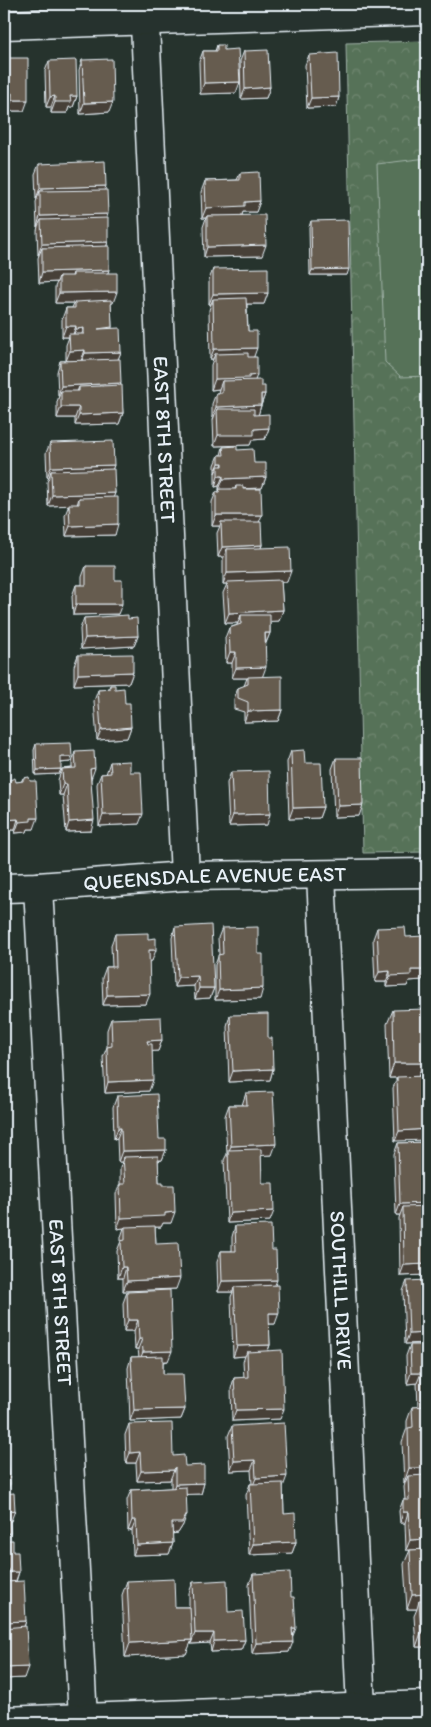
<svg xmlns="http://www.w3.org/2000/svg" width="431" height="1727" font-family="Itim,sans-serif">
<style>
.forest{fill:url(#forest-crowns);stroke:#a0b2a8}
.pitch{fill:#577258;stroke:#a0b2a8}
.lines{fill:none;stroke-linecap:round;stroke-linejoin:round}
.minor-casing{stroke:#e8f1f8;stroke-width:31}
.minor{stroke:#26332d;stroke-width:28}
.wall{fill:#584f45;stroke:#e8f1f8}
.shaded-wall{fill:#474038;stroke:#e8f1f8}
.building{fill:#665c50;stroke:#e8f1f8}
.labels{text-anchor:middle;stroke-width:4;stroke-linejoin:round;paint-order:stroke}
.street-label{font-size:21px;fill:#e8f1f8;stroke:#26332d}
</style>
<defs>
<pattern id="forest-crowns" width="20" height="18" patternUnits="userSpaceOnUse" patternTransform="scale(1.25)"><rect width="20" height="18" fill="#577258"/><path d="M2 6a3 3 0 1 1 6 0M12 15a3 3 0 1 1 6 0" fill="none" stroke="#6f8771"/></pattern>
</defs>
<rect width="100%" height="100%" fill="#26332d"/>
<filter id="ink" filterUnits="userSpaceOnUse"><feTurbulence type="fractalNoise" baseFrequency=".02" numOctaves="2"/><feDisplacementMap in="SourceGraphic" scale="10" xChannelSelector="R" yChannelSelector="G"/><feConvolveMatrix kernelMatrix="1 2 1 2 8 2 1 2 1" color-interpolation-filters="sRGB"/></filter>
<g filter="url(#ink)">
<polygon class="forest" points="427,41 427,852 363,853 346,43"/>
<polygon class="pitch" points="427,158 427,376 401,377 385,362 377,164"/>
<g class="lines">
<defs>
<g id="minor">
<path id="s1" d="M144 4 185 876"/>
<polyline points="4,25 427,11"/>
<path id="s2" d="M321 875 361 1707"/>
<path id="s3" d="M38 887 83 1718"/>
<path id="s4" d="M4 888 38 887 185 876 427 873"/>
<polyline points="4,1721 427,1705"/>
</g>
</defs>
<use href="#minor" class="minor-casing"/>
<use href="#minor" class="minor"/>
</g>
<g class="wall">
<polygon points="217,45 224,50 236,93 200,94 199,62 203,51 215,51"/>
<polygon points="244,51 270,87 266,98 241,99 240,61"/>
<polygon points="309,55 339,97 336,107 307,108 305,65"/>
<polygon points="5,58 24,111 8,111 8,104 4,104 4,61"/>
<polygon points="82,60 109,112 80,114 79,70"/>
<polygon points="49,61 77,96 73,107 69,107 67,113 51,113 51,107 46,107 45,71"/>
<polygon points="39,164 105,190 108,273 113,303 111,303 112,328 121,352 118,359 123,413 119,424 75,425 75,418 57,418 57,402 59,396 58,396 57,372 60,361 66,361 66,345 69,337 62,337 62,319 66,308 72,308 74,303 55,303 55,287 57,282 39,283 38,258 39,255 38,255 37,231 38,226 37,227 36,202 37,199 36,199 35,174"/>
<polygon points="240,173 260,201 256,212 243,212 242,215 262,256 204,257 203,227 206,218 202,218 201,192 205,181 237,180"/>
<polygon points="311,221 347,275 310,275 309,227"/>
<polygon points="213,269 268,293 264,304 247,304 248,331 254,357 255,380 261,386 265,394 258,415 269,428 265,439 252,440 250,445 214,446 213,420 214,417 212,417 212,404 216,393 218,393 219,389 211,390 211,365 213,359 210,359 209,310 211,304 209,304 209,280"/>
<polygon points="50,443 114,465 112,469 115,493 113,497 115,535 66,536 65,515 69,505 48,506 47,482 49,477 47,477 46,453"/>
<polygon points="223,447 237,450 254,463 266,477 262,488 243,489 259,522 262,545 261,548 287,582 281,582 283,610 279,621 270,621 270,633 266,643 262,676 282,710 278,721 244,722 244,712 234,709 234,699 238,688 244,686 247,678 232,678 232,663 226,663 225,638 229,628 237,625 238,623 225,623 223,593 227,584 223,584 223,559 224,557 218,557 217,533 220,526 212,526 212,502 216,492 219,492 219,486 215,487 215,465 219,455 221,455"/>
<polygon points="86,566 115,580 118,614 73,615 72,596 76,585 82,585 82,577"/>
<polygon points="84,618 128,619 138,636 134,646 81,649 80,629"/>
<polygon points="78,655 133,672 129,683 74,685 74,666"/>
<polygon points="110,685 115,689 125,703 131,727 127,738 97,740 94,701 98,690 108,690"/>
<polygon points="36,744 70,762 61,763 59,774 35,775 34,750"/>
<polygon points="291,751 323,807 319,818 289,819 287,762"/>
<polygon points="75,752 91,779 91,831 66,832 63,795 59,795 58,780 62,769 72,768 72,763"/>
<polygon points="336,758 359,816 334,817 332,769"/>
<polygon points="110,762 130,772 139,824 99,826 97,784 101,774 106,774"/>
<polygon points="231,772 267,825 229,826 227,783"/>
<polygon points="23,778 34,829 28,829 27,832 15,833 15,830 4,830 4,782 21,782"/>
<polygon points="175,927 214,988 210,998 195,999 194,986 174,987 172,938"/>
<polygon points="222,928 260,999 215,1000 215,965 219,954 218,938"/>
<polygon points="377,928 406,937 422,980 409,981 407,986 386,987 386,982 375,982 373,939"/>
<polygon points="115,934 148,939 152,961 149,961 146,1004 103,1005 102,978 106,967 112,967 111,945"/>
<polygon points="393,1010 423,1062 418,1076 427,1076 395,1141 393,1088 397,1078 389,1078 387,1024"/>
<polygon points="230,1015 268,1038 273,1069 270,1080 229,1082 227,1026"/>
<polygon points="111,1019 162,1040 158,1051 152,1051 149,1091 105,1093 103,1057 107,1047 107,1030"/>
<polygon points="246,1093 272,1155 261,1155 262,1183 270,1221 227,1223 224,1160 227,1154 225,1116 229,1105 242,1105"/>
<polygon points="117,1096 159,1139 166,1150 162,1160 158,1161 159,1182 163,1185 171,1223 163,1223 161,1227 155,1227 156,1244 176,1289 123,1291 123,1278 118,1278 117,1251 121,1241 121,1237 124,1228 117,1229 116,1194 120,1184 120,1168 122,1162 118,1162 117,1138 114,1139 113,1107"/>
<polygon points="427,1142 427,1275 400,1276 399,1218 400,1215 396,1215 394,1154 398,1143"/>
<polygon points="235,1226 272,1250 275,1285 275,1324 269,1324 270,1345 268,1351 280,1419 232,1421 231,1389 234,1378 244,1378 243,1362 245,1356 233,1357 231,1297 233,1292 218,1292 217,1262 221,1251 232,1251 232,1237"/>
<polygon points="407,1281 427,1343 405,1344 403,1291"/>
<polygon points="127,1292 168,1361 163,1362 163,1374 185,1409 181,1419 130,1421 128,1368 131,1357 139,1357 138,1349 135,1349 134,1331 124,1331 123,1303"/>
<polygon points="410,1345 427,1345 427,1647 416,1647 414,1616 417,1609 407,1609 404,1564 410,1550 406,1550 405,1523 400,1523 399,1511 403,1500 405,1500 404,1487 405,1483 404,1483 402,1442 407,1428 407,1421 412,1407 418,1407 417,1383 407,1384 406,1356"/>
<polygon points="4,1404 6,1494 11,1521 9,1521 7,1540 13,1552 19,1572 16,1582 26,1621 24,1627 24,1678 4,1679"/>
<polygon points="129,1424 173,1456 204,1483 201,1494 186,1494 183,1525 178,1533 172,1534 173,1543 169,1554 133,1555 132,1530 128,1531 127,1500 131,1490 171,1488 171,1478 170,1480 137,1481 136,1463 126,1463 125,1435"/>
<polygon points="232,1426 283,1486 284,1514 296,1542 292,1553 249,1555 246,1495 250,1484 252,1484 251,1470 230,1471 228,1436"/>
<polygon points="253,1574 292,1637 289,1652 252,1654 249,1585"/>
<polygon points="127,1581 175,1607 189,1607 189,1593 193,1582 228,1612 245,1640 241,1650 211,1652 210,1643 191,1644 191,1641 186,1654 125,1657 122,1595"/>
</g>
<g class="shaded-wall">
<polygon points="240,82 236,93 200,94 204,83"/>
<polygon points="270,87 266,98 241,99 245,89"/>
<polygon points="6,93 12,93 8,104 4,104 4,99"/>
<polygon points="55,96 51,107 46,107 50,97"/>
<polygon points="70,96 77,96 73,107 69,107 67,113 51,113 55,102"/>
<polygon points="339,97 336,107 307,108 311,98"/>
<polygon points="12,100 28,100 24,111 8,111"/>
<polygon points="113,102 109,112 80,114 84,103"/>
<polygon points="106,186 103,196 40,191 37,199 36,199 40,188"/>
<polygon points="260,201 256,212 243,212 241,217 207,216 206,218 202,218 206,208 245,202"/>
<polygon points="108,214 104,225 41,220 38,226 37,227 40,216"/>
<polygon points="108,242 104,253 42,248 39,255 38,255 42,244"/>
<polygon points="266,245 262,256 204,257 207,247"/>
<polygon points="349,269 347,275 310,275 312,270"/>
<polygon points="109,270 105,280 73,276 73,273 70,282 59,276 57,282 39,283 42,272"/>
<polygon points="117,292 113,303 55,303 59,293"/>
<polygon points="268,293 264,304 213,304 213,299 211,304 209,304 213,294"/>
<polygon points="66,326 76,326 72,337 69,334 69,337 62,337"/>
<polygon points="84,328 80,339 72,339 76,329"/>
<polygon points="257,348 253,359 215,354 213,359 210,359 214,349"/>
<polygon points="85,350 81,361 66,361 70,351"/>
<polygon points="121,352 117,362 81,363 85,353"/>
<polygon points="257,375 253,386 222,381 219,389 211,390 215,379"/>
<polygon points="121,383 118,394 79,391 79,387 75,396 61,391 59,396 58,396 61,386"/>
<polygon points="261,394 265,394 261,405"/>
<polygon points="261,405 258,416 217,409 214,417 212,417 216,407"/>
<polygon points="61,407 79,407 75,418 57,418"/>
<polygon points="123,413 119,424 75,425 79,415"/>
<polygon points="269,428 265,439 252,440 250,445 214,446 218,435 254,429"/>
<polygon points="219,463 223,463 219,473 218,466 215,473"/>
<polygon points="114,465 110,476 51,471 49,477 47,477 51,467"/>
<polygon points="218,476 223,476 219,486 215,487"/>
<polygon points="266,477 262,488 236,489 236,486 235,489 219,490 223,479"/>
<polygon points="115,493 111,504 79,498 77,505 48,506 52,495"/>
<polygon points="216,515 262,515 258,525 221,522 220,526 212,526"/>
<polygon points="118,524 115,535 66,536 70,526"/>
<polygon points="262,545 258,556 227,549 224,557 218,557 222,547"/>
<polygon points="291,571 287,582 223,584 227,573"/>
<polygon points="76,604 122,604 118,614 73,615"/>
<polygon points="283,610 279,621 241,623 241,615 238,623 225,623 229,613"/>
<polygon points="265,633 270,633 266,643"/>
<polygon points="138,636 134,646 81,649 85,638"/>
<polygon points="230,652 236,652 232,663 226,663"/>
<polygon points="266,667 262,678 232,678 236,668"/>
<polygon points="133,672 129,683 74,685 78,674"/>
<polygon points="282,710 278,721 244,722 248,711"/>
<polygon points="131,727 127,738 97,740 101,730"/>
<polygon points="61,757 72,757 70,762 59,763"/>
<polygon points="95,768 91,779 90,769"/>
<polygon points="61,769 59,774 35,775 37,770"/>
<polygon points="63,784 67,784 63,795 59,795"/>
<polygon points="363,805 359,816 334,817 338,806"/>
<polygon points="323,807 319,818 289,819 293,808"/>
<polygon points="143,814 139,824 99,826 103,815"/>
<polygon points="270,814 267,825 229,826 233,815"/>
<polygon points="31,818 38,818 34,829 28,829 27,832 15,833 19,822"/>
<polygon points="18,819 15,830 4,830 4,820"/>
<polygon points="94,820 91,831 66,832 69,822"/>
<polygon points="149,950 156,950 152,961 145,961"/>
<polygon points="411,970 426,970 422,980 409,981 407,986 386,987 390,976"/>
<polygon points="390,971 386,982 375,982 379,972"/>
<polygon points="198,976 194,986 174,987 178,977"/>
<polygon points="199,988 214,988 210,998 195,999"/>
<polygon points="263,988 260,999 215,1000 219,990"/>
<polygon points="150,994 146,1004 103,1005 107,995"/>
<polygon points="162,1040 158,1051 143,1052 147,1041"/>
<polygon points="423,1048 427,1048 427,1062 417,1062"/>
<polygon points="394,1063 423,1063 418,1077 389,1078"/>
<polygon points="273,1069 270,1080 229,1082 233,1071"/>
<polygon points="153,1080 149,1091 105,1093 108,1082"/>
<polygon points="118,1128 121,1128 117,1138 114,1139"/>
<polygon points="427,1129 427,1140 395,1141 399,1131"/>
<polygon points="276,1144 272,1155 228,1157 228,1153 231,1146"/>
<polygon points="166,1150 162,1160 124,1162 123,1157 122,1162 118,1162 122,1151"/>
<polygon points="427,1203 427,1213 403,1207 400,1215 396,1215 400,1204"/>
<polygon points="274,1211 270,1221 227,1223 230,1213"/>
<polygon points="175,1212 171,1223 163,1223 161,1227 125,1228 125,1227 124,1228 117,1229 121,1218"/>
<polygon points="427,1264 427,1275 400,1276 404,1265"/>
<polygon points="122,1267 126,1267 123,1278 118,1278"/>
<polygon points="180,1278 176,1289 123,1291 127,1281"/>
<polygon points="277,1280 273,1290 234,1287 233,1292 218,1292 222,1281"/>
<polygon points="269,1313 279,1313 275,1324 265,1324"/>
<polygon points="128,1320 138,1320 134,1331 124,1331"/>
<polygon points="427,1333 427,1343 405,1344 409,1334"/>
<polygon points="139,1339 142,1339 138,1349 135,1349"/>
<polygon points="270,1345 266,1355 247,1352 245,1356 233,1357 237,1346"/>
<polygon points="172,1351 168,1361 139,1362 143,1352"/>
<polygon points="411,1373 421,1373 417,1383 407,1384"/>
<polygon points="185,1409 181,1419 130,1421 134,1410"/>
<polygon points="284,1409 280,1419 232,1421 236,1410"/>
<polygon points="140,1452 136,1463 126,1463 130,1453"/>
<polygon points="255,1460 251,1470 230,1471 234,1461"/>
<polygon points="409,1468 427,1468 427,1482 408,1476 405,1483 404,1483"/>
<polygon points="174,1470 170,1480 137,1481 141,1471"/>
<polygon points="287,1476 283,1487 252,1488 256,1478"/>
<polygon points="204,1483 201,1494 171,1495 175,1484"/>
<polygon points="10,1484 4,1499 4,1485"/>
<polygon points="15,1510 11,1521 5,1521 9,1511"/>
<polygon points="403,1512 408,1512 405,1523 400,1523"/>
<polygon points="187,1514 183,1525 178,1533 168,1534 172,1523"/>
<polygon points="132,1520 136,1520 132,1530 128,1531"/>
<polygon points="10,1533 6,1544 4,1544 4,1534"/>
<polygon points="427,1539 427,1550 406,1550 410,1540"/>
<polygon points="296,1542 292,1553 249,1555 253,1544"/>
<polygon points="173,1543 169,1554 133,1555 137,1545"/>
<polygon points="4,1569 8,1569 4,1579"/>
<polygon points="8,1572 19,1572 15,1583 4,1583"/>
<polygon points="425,1594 420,1609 419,1601 417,1609 407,1609 412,1595"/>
<polygon points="26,1621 22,1632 4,1633 4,1622"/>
<polygon points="292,1628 296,1628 292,1638"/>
<polygon points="427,1632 427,1647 416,1647 421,1633"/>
<polygon points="195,1633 214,1633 210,1643 191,1644"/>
<polygon points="192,1640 186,1654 125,1657 130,1643"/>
<polygon points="245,1640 241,1650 211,1652 214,1641"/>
<polygon points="293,1642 289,1652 252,1654 256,1643"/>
<polygon points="28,1667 24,1678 4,1679 4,1668"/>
</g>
<g class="building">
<polygon points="217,45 224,45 224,50 238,49 240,82 204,83 203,51 217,51"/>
<polygon points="268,50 270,87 245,89 244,51"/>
<polygon points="338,53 339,97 311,98 309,55"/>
<polygon points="5,58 28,58 28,100 12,100 12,93 6,93"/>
<polygon points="112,59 113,102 84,103 82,60"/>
<polygon points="76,60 77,96 70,96 71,102 55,102 55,96 50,97 49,61"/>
<polygon points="105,161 106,186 40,188 39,164"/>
<polygon points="259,172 260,201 245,202 245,206 206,208 205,181 240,180 240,173"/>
<polygon points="107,190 108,214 40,216 40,191"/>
<polygon points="265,215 266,245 207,247 207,216"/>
<polygon points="108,218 108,242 42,244 41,220"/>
<polygon points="348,220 349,269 312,270 311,221"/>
<polygon points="109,246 109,270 42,272 42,248"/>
<polygon points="268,268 268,293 213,294 213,269"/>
<polygon points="73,273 117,273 117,292 59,293 59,276 73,276"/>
<polygon points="246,298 248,331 257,331 257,348 214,349 213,299"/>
<polygon points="111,300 112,327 98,329 120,328 121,352 85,353 85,350 70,351 69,334 84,334 84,328 76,329 76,326 66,326 66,308 75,308 75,302"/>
<polygon points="248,353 248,357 257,357 257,375 249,376 249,378 215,379 215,354"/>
<polygon points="120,359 121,383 61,386 60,361"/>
<polygon points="261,380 261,386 265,386 265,394 261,394 261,405 216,407 216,393 222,393 222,381"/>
<polygon points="122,385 123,413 79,415 79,407 61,407 61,391 79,391 79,387"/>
<polygon points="217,409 254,409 254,415 269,414 269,428 254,429 254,435 218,435"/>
<polygon points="113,441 114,465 51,467 50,443"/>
<polygon points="237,446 237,450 253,449 254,463 266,463 266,477 223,479 223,476 218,476 218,466 223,466 223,463 219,463 219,455 224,455 223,447"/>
<polygon points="114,469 115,493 52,495 51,471"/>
<polygon points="236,486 243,486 243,489 261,489 262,515 216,515 216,492 219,492 220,489 236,489"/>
<polygon points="118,497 118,524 70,526 69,504 79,504 79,498"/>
<polygon points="221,522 261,522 262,545 222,547"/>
<polygon points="290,547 291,571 227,573 227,549"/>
<polygon points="86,566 115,566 115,580 122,580 122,604 76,604 76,585 86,585"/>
<polygon points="281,580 283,610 229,613 227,582"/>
<polygon points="128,615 128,619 137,618 138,636 85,638 84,618"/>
<polygon points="241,615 270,615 270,633 265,633 266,667 236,668 236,652 230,652 229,628 241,624"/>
<polygon points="133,654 133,672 78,674 78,655"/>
<polygon points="282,676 282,710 248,711 248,702 238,698 238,688 248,684 248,677"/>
<polygon points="110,685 115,685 115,689 124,688 125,703 130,703 131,727 101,730 98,690 110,689"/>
<polygon points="71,743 72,757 61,757 61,769 37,770 36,744"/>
<polygon points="304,750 305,763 321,763 323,807 293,808 291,751"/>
<polygon points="94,751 95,768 90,769 94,820 69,822 67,784 63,784 62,769 76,768 75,752"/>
<polygon points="336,758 362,758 363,805 338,806"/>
<polygon points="130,761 130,772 141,772 143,814 103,815 101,774 111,773 110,762"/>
<polygon points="269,771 270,814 233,815 231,772"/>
<polygon points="29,777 30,781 36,781 38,818 31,818 31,821 19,822 18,819 4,820 4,782 15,778 16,782 23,781 23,778"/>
<polygon points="211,925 214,988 199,988 198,976 178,977 175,927"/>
<polygon points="258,927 258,954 263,954 263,988 219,990 218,955 223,954 222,928"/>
<polygon points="405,927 406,937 424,936 426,970 411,970 411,975 390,976 390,971 379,972 377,928"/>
<polygon points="148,933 148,939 156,938 156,950 149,950 150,994 107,995 106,967 116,967 115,934"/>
<polygon points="427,1009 427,1048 423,1048 423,1063 394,1063 393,1010"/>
<polygon points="268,1014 268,1038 272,1038 273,1069 233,1071 230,1015"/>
<polygon points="161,1017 162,1040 147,1041 148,1044 152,1044 153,1080 108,1082 107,1047 112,1046 111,1019"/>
<polygon points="427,1076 427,1129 399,1131 397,1077"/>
<polygon points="273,1092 276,1144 231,1146 229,1105 247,1105 246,1093"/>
<polygon points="157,1094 159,1139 166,1139 166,1150 122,1151 121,1128 118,1128 117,1096"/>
<polygon points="427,1142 427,1203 400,1204 398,1143"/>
<polygon points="261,1149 262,1183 273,1183 274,1211 230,1213 228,1150"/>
<polygon points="158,1156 159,1182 163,1182 163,1185 174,1185 175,1212 165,1213 165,1216 121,1218 120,1184 125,1184 123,1157"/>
<polygon points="427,1206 427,1264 404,1265 403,1207"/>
<polygon points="271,1225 272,1250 276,1250 277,1280 222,1281 221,1251 236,1251 235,1226"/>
<polygon points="155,1226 156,1244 178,1243 180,1278 127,1281 126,1267 122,1267 121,1241 125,1240 125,1227"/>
<polygon points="427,1280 427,1333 409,1334 407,1281"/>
<polygon points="278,1285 279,1313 269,1313 270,1345 237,1346 234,1287"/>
<polygon points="170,1290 172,1351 143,1352 142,1339 139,1339 138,1320 128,1320 127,1292"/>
<polygon points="4,1315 5,1315 6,1332 4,1332"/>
<polygon points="410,1345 427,1345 427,1406 422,1407 421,1373 411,1373"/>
<polygon points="282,1350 284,1409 236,1410 234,1378 248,1377 247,1352"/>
<polygon points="163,1356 163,1374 183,1374 185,1409 134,1410 131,1357"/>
<polygon points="4,1404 6,1444 4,1444"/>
<polygon points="427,1406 427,1468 409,1468 408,1428 413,1427 412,1407"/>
<polygon points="172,1423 173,1456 184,1455 185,1466 204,1465 204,1483 175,1484 175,1467 174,1470 141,1471 140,1452 130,1453 129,1424"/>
<polygon points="284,1423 287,1476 256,1478 255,1460 234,1461 232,1426"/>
<polygon points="7,1444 10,1484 4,1485 4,1445"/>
<polygon points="427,1475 427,1539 410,1540 408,1512 403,1512 403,1500 409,1500 408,1476"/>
<polygon points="283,1483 284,1514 295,1513 296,1542 253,1544 250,1484"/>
<polygon points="186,1487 187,1514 182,1523 172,1523 173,1543 137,1545 136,1520 132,1520 131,1490"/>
<polygon points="14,1493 15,1510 9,1511 10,1533 4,1534 4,1494"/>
<polygon points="4,1540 13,1540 13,1552 18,1552 19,1572 8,1572 8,1569 4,1569"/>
<polygon points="427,1549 427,1632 421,1633 419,1601 425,1601 425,1594 412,1595 410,1550"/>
<polygon points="290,1572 291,1597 294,1597 296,1628 292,1628 293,1642 256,1643 253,1574"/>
<polygon points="174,1579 175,1607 190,1607 192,1640 130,1643 127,1581"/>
<polygon points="227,1580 228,1612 243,1611 245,1640 214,1641 214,1633 195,1633 193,1582"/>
<polygon points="24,1581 26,1621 4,1622 4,1582"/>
<polygon points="26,1626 28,1667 4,1668 4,1628"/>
</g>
</g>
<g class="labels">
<g class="street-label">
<text dy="7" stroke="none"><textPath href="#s1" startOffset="436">EAST 8TH STREET</textPath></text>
<text dy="7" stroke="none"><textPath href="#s4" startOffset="211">QUEENSDALE AVENUE EAST</textPath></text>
<text dy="7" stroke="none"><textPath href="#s2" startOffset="416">SOUTHILL DRIVE</textPath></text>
<text dy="7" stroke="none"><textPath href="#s3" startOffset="416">EAST 8TH STREET</textPath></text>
</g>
</g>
<rect width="431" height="1727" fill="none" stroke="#26332d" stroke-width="20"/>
<rect x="10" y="10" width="411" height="1707" fill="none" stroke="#e8f1f8" stroke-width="2" filter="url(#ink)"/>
</svg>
